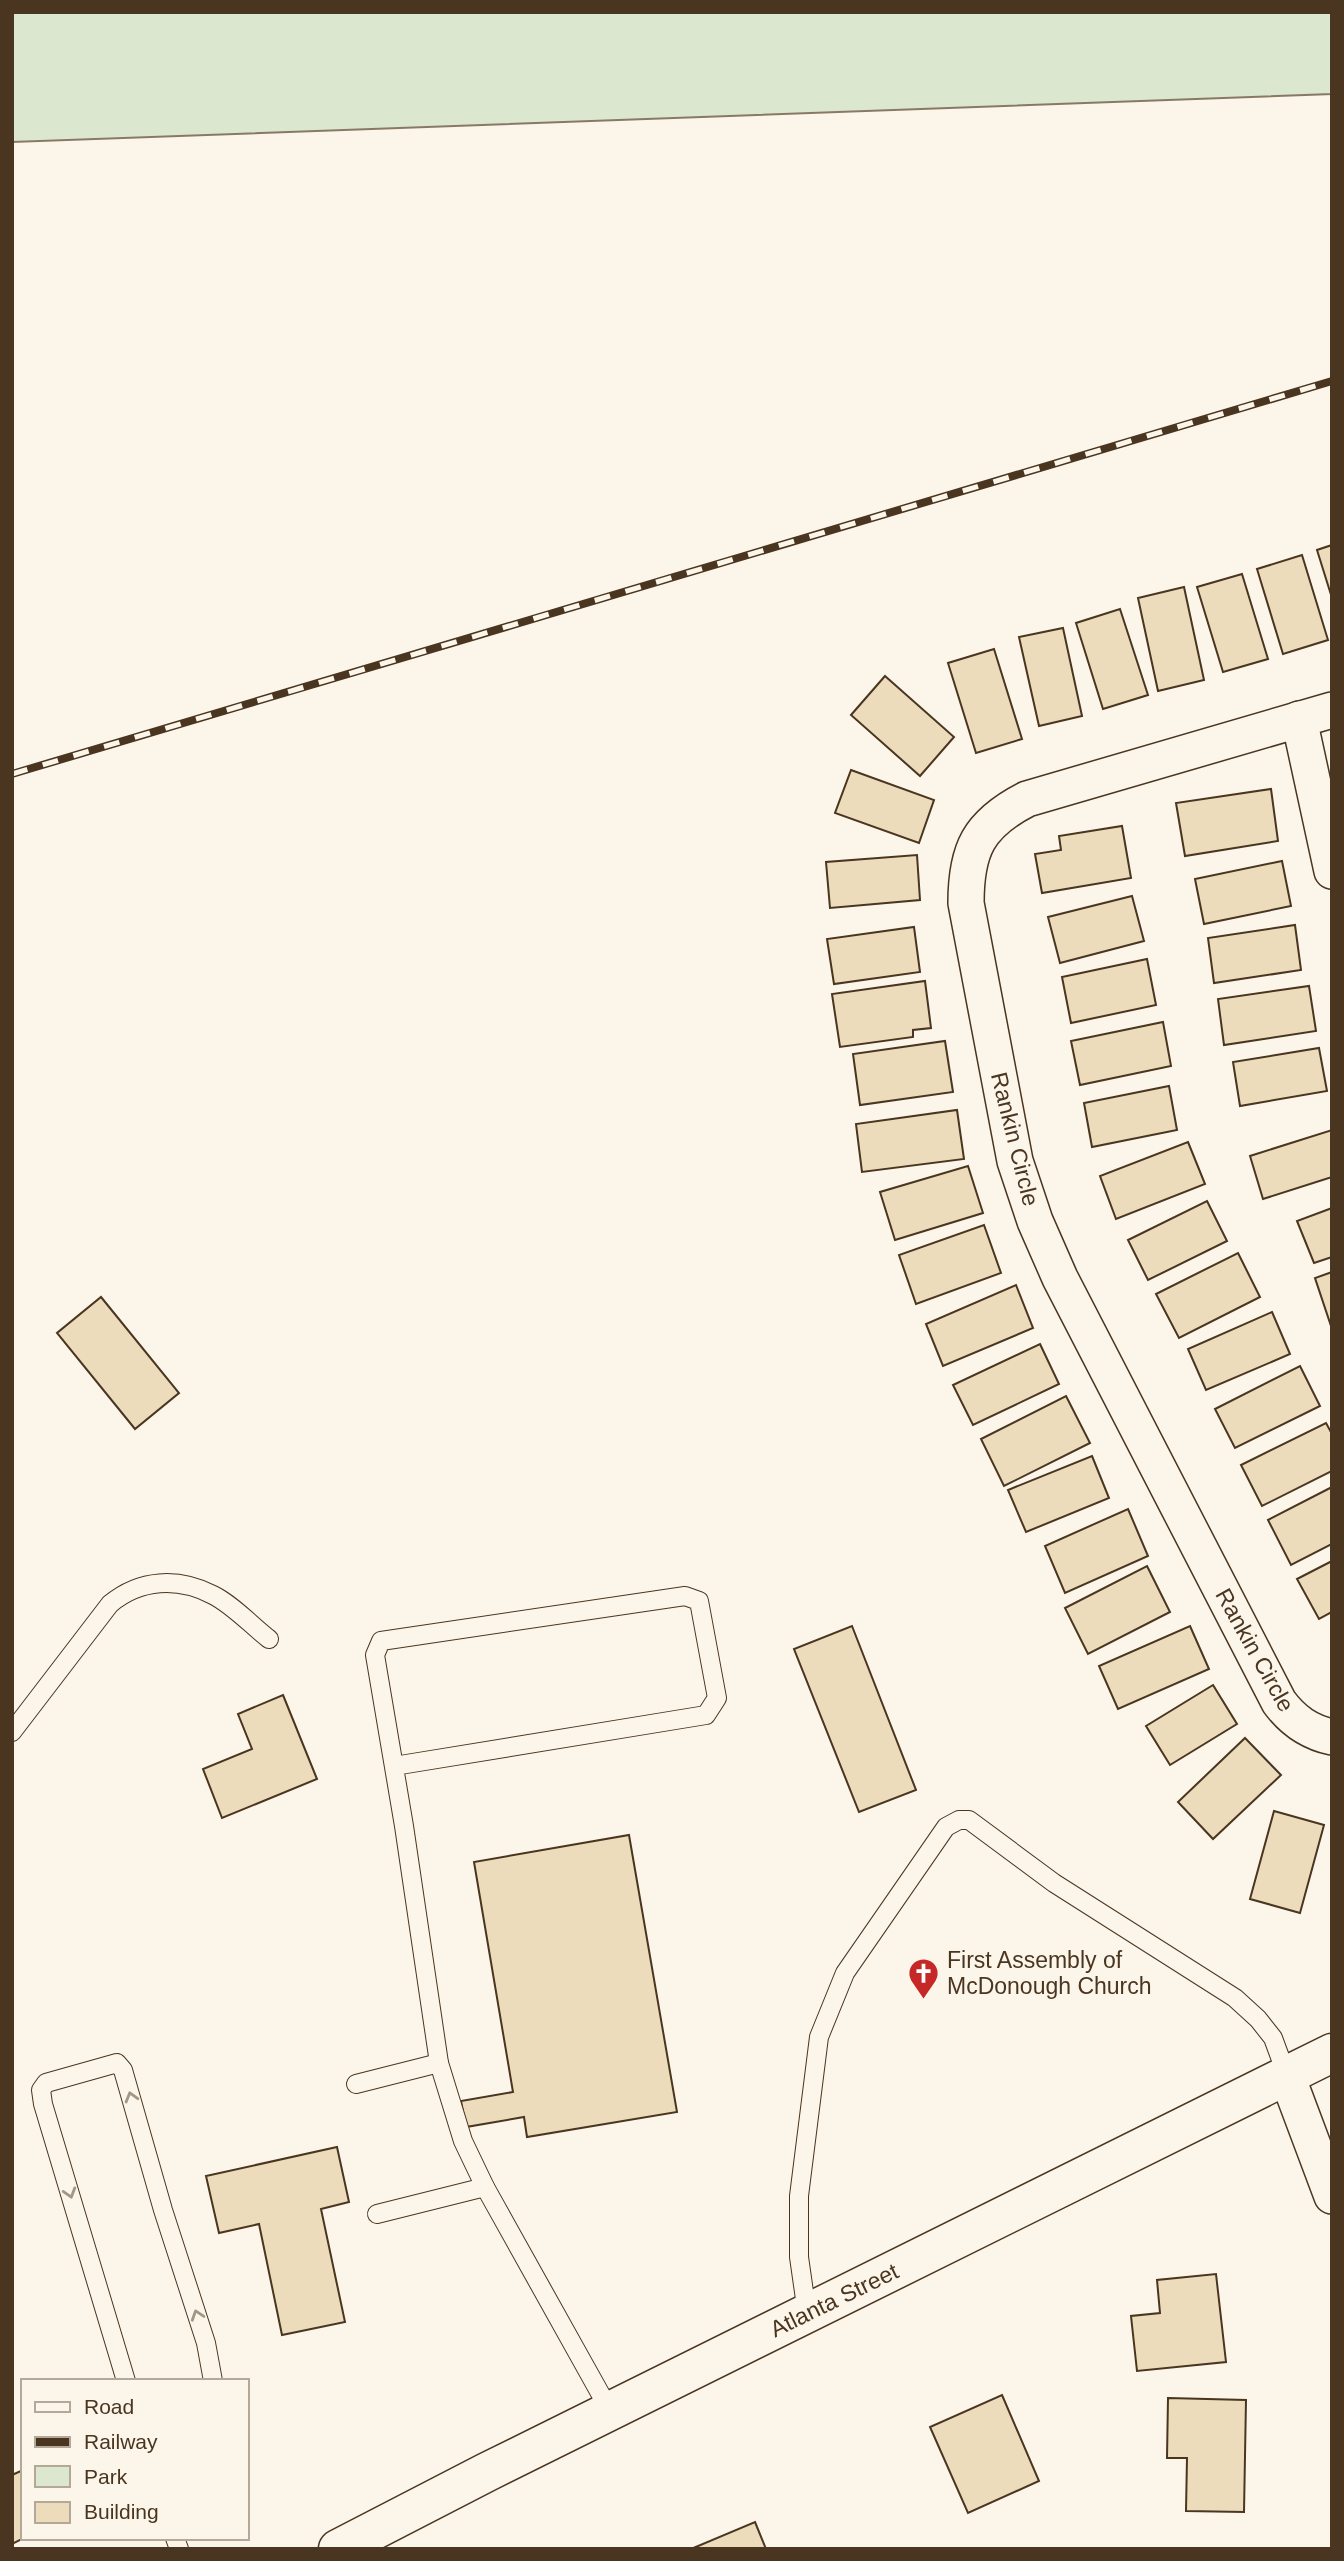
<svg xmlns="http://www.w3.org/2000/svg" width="1344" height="2561" font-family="Arial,sans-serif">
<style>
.green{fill:#dce7d0;stroke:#887966;stroke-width:2}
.building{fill:#ecdcbc;stroke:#4a3520;stroke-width:2}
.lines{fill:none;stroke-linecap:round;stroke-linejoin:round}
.lane-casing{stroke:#4a3520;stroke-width:20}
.street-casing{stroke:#4a3520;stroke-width:38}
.primary-casing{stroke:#4a3520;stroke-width:41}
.lane{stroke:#fbf6e9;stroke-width:18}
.street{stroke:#fbf6e9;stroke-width:35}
.primary{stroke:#fbf6e9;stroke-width:38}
.rail-casing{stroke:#4a3520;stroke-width:8}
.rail{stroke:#fbf6e9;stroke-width:5;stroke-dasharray:16;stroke-linecap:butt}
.oneway{stroke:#a29684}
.labels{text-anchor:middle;stroke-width:5;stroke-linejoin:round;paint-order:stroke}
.street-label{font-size:23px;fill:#4a3520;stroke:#fbf6e9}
.poi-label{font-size:23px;fill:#4a3520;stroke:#fbf6e9;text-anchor:start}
</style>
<rect width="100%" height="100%" fill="#fbf6e9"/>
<polygon class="green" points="12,12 1332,12 1332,94 12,142"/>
<g class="building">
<polygon points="1332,545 1332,598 1317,550"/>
<polygon points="1302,555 1328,640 1283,654 1257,569"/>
<polygon points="1242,574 1268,659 1223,672 1197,587"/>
<polygon points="1184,587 1204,680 1158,691 1138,598"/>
<polygon points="1120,609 1148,695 1103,709 1076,623"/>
<polygon points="1063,628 1082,716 1039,726 1019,637"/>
<polygon points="994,649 1022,739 976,753 948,663"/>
<polygon points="885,676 954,737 920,776 851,715"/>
<polygon points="851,770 934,800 919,843 835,813"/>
<polygon points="1271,789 1278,841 1185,856 1176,803"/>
<polygon points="1122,826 1131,878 1042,893 1035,854 1061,850 1059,836"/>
<polygon points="917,855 920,900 830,908 826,862"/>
<polygon points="1282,861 1291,906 1204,924 1195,879"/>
<polygon points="1132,896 1144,941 1060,963 1048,917"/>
<polygon points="1295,925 1301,970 1214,983 1208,938"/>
<polygon points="914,927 920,972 834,984 827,939"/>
<polygon points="1147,959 1156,1005 1071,1023 1062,977"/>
<polygon points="925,981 931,1028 913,1030 913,1037 840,1047 832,994"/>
<polygon points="1309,986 1316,1031 1224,1045 1218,999"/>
<polygon points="1163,1022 1171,1066 1080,1085 1071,1041"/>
<polygon points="945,1041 953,1092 860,1105 853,1054"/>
<polygon points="1319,1048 1327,1091 1240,1106 1233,1062"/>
<polygon points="1169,1086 1177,1130 1092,1147 1084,1103"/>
<polygon points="957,1110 964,1159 862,1172 856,1124"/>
<polygon points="1332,1130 1332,1177 1263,1199 1250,1156"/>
<polygon points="1188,1142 1205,1184 1116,1219 1100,1176"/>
<polygon points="968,1166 983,1213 895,1240 880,1192"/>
<polygon points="1207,1201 1227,1241 1148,1280 1128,1240"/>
<polygon points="1332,1208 1332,1257 1314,1263 1297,1221"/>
<polygon points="984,1225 1001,1273 916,1304 899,1255"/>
<polygon points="1238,1253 1260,1297 1179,1338 1156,1294"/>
<polygon points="1332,1272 1332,1326 1331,1326 1315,1278"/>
<polygon points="1016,1285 1033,1328 943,1366 926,1324"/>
<polygon points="101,1297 179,1393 135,1429 57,1333"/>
<polygon points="1272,1312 1290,1354 1206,1390 1188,1349"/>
<polygon points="1040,1344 1059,1384 973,1425 953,1385"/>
<polygon points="1300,1366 1320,1406 1235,1448 1215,1409"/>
<polygon points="1066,1396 1090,1443 1004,1486 981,1439"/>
<polygon points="1326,1423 1332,1434 1332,1471 1262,1506 1241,1465"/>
<polygon points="1092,1456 1109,1498 1026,1532 1008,1490"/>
<polygon points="1332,1487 1332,1544 1291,1565 1268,1520"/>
<polygon points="1128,1509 1148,1556 1065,1593 1045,1546"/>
<polygon points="1332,1561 1332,1612 1319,1619 1297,1579"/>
<polygon points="1147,1566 1170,1612 1088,1654 1065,1608"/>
<polygon points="852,1626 916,1790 859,1812 794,1649"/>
<polygon points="1190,1626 1209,1669 1118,1709 1099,1666"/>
<polygon points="1213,1685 1237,1724 1170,1765 1146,1726"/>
<polygon points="283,1695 317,1779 222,1818 203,1769 252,1749 238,1714"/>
<polygon points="1245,1738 1281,1775 1213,1839 1178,1802"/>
<polygon points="1274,1811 1324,1825 1300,1913 1250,1899"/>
<polygon points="629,1835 677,2112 527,2137 524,2117 466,2127 461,2101 513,2092 474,1862"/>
<polygon points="337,2147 349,2202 321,2209 345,2322 282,2335 259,2224 219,2233 206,2176"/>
<polygon points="1216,2274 1226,2362 1137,2371 1131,2316 1160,2313 1157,2280"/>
<polygon points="1002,2395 1039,2481 968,2513 930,2427"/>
<polygon points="1168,2398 1246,2400 1244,2512 1186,2511 1187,2458 1167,2458"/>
<polygon points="23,2470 24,2538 12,2544 12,2475"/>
<polygon points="755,2522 766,2549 691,2549"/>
</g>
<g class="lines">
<defs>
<g id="lane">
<path d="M12 1732 110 1604C140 1579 178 1577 213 1595 233 1605 251 1625 269 1639"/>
<polyline points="394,1766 706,1715 717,1698 699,1601 685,1596 381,1641 375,1655 404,1826 439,2063 463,2141 485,2187 610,2411"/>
<polyline points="356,2084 439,2063"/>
<polyline points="377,2214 485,2187"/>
<polyline points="807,2313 799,2257 799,2196 819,2037 845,1973 946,1827 959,1820 969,1820 1054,1883 1235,1998 1258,2019 1273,2038 1287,2076"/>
<polyline points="126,2381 43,2104 41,2090 46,2083 117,2063 123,2070 163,2210 206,2343 213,2381"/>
<polyline points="175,2538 179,2549"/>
</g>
<g id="street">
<path d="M1332 710 1027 799C978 824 966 850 966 903L1015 1161 1035 1221 1060 1278 1279 1702C1293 1721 1309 1732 1332 1737"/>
<polyline points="1299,719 1332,871"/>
<polyline points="1287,2076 1332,2196"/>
</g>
<polyline id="primary" points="338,2549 487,2472 1332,2053"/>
</defs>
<use href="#lane" class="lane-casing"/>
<use href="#street" class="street-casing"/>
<use href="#primary" class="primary-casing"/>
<use href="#lane" class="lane"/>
<use href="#street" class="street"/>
<use href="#primary" class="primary"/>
<defs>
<polyline id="rail" points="12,774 1332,381"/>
</defs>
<use href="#rail" class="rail-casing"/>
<use href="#rail" class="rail"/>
</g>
<defs><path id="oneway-chevron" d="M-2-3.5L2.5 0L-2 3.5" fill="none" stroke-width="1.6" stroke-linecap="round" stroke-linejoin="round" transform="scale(1.75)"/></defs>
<g class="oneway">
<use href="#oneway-chevron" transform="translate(131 2097) rotate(-106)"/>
<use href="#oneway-chevron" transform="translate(70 2193) rotate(73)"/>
<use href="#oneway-chevron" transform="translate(197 2315) rotate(-108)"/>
</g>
<defs>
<symbol id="church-pin" viewBox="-11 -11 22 30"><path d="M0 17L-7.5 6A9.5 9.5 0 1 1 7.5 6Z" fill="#c62828" stroke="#fbf6e9"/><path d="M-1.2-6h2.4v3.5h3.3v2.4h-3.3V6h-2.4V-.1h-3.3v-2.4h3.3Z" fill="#fff"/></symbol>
</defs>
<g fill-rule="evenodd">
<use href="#church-pin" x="906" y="1956" width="35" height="47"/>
</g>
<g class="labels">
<g class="street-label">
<text transform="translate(1015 1139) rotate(76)" y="8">Rankin Circle</text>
<text transform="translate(1255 1650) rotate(61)" y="8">Rankin Circle</text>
<text transform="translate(834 2300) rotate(-26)" y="8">Atlanta Street</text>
</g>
<g class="poi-label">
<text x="947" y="1968">First Assembly of<tspan x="947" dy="26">McDonough Church</tspan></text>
</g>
</g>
<rect width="1344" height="2561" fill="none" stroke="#4a3520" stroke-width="28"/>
<rect x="21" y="2379" width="228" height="161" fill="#fbf6e9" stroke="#b4a999" stroke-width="2"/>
<rect x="35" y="2402" width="35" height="10" fill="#fbf6e9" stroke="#b4a999" stroke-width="2"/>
<text x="84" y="2414" font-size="21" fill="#4a3520">Road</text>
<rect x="35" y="2437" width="35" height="10" fill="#4a3520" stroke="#b4a999" stroke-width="2"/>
<text x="84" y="2449" font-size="21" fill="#4a3520">Railway</text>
<rect x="35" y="2466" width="35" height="21" fill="#dce7d0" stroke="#b4a999" stroke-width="2"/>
<text x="84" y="2484" font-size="21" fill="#4a3520">Park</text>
<rect x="35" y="2502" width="35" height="21" fill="#ecdcbc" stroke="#b4a999" stroke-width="2"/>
<text x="84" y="2519" font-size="21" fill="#4a3520">Building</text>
</svg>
